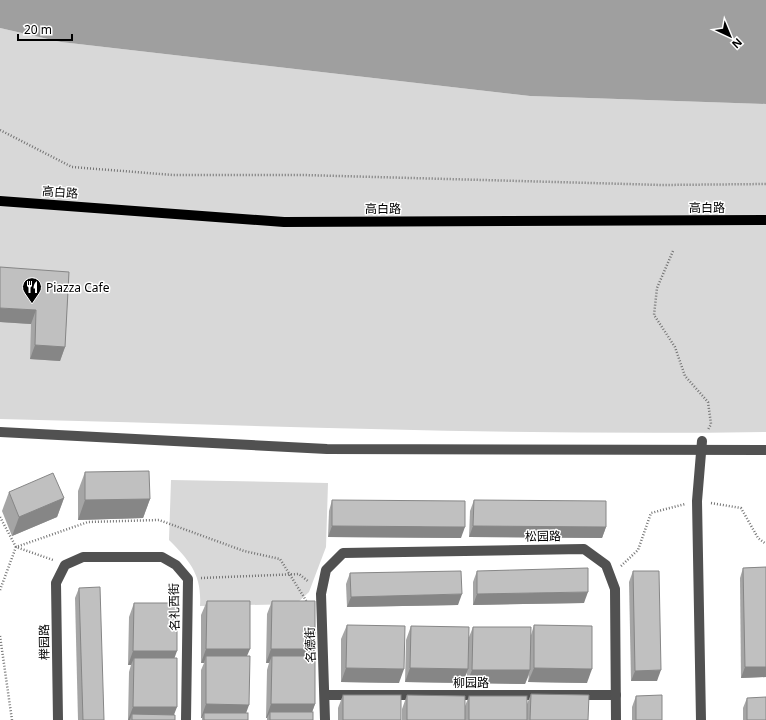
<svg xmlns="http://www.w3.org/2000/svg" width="766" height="720" font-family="'Noto Sans','Noto Sans SC',sans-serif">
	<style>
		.green { fill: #d8d8d8 }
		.water { fill: #9f9f9f }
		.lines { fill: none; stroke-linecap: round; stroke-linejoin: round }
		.major-casing { stroke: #dbdbdb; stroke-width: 12 }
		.path { stroke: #737373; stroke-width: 2.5; stroke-dasharray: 1 2; stroke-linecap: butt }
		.minor { stroke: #515151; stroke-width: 10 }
		.major { stroke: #000; stroke-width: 10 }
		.wall { fill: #a5a5a5 }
		.shaded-wall { fill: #868686 }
		.building { fill: #c0c0c0; stroke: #868686 }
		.labels { text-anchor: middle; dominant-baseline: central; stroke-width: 3; stroke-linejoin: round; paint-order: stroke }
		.street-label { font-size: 12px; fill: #000; stroke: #fff }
		.poi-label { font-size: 12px; fill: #000; stroke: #fff; text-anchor: start }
	</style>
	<rect width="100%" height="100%" fill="#fff"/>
	<g class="green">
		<path d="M0,28L61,42L530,96L766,104V432C511,436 255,425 0,419Z"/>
		<path d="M171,480L328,483L326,547L309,592L296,604L200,606C202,575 190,561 169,540Z"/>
	</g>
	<path class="water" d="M0,0H766V104L530,96L61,42L0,28Z"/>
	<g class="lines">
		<g class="major-casing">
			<path id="major" d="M0,201L284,222L766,220"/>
		</g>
		<g class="path">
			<path d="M0,130L72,167L173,175H304L662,185L766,184"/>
			<path d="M673,251L657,288L654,315L675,347L685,376L708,402L711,424L708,430"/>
			<path d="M711,503L741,508L758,538L766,544"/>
			<path d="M0,517L16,547L53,560"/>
			<path d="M621,566L638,550L651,513L685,504"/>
			<path d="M201,578L299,574L309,582"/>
			<path d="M0,590L16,547L88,522L159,520L244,551L280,559L307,602"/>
			<path d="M0,636L12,720"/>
		</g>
		<g class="minor">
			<path d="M0,432L327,449L766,450"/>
			<path d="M325,695H616"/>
			<path d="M58,720L56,583L65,565L83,557H162L176,565L188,579L186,720"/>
			<path d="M325,720L321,594L326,570L343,553L584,549L606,565L615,589L616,720"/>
			<path d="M701,720L697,501L702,441"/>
		</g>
		<use href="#major" class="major"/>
	</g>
	<g class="wall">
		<path d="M69,272L65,347L60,361L30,359L31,324L0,322Z"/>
		<path d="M85,472L150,499L143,518L78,520V491Z"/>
		<path d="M9,492L64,498L57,517L12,536L2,511Z"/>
		<path d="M332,500L461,538L328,537L329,511Z"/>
		<path d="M474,500L606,527L602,538L469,537L470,511Z"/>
		<path d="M766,567V677L741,678L740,578L743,568Z"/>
		<path d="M477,571L584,603L473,605V582Z"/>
		<path d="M633,571L657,681H631L629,582Z"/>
		<path d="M350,573L458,605L347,607L346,584Z"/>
		<path d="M79,588L104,720H78L75,598Z"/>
		<path d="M207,601L247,656L246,713L248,720H202V718H201V670L204,663H201V615Z"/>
		<path d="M272,601L315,649L313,656L315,704L312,712L313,720H267V718H266L267,670L269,663H266L267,614Z"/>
		<path d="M134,603L174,658V715L175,720H128L129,672L131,665H128L129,617Z"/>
		<path d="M347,625L399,683L341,682V639Z"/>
		<path d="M534,625L587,683L528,682L529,675L525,684L467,683V672L463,683L405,682L406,640L411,626L469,637L473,627L531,635Z"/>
		<path d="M531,694L588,720H402V709L407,695L465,706L469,696L527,704Z"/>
		<path d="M343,695L401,720H338V708Z"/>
		<path d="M636,696L662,720H632V707Z"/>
		<path d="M747,698L766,720H743V708Z"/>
	</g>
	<g class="shaded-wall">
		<path d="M0,308L36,310L31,324L0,322Z"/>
		<path d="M35,345L65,347L60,361L30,359Z"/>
		<path d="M64,498L57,517L12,536L19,517Z"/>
		<path d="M150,499L143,518L78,520L85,500Z"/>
		<path d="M332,526L465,527L461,538L328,537Z"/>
		<path d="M473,526L606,527L602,538L469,537Z"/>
		<path d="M588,592L584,603L473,605L477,594Z"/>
		<path d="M462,594L458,605L347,607L351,597Z"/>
		<path d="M206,649H250L244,663L206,656L204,663H201Z"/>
		<path d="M271,649H315L310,663L272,656L269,663H266Z"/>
		<path d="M133,651H177L172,665L134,658L131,665H128Z"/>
		<path d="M745,667H766V677L741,678Z"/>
		<path d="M346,668L404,669L399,683L341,682Z"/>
		<path d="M410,668L468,669L463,683L405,682Z"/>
		<path d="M534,668L592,669L587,683L528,682Z"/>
		<path d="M472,670H530L525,684L467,683Z"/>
		<path d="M661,670L657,681H631L635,671Z"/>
		<path d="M206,704L249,705L244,719L204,713L202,718H201Z"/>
		<path d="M271,704H315L310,718L270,712L267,718H266Z"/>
		<path d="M133,707H177L172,720L132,714L130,720H128Z"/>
	</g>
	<g class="building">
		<path d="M0,267L69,272L65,347L35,345L36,310L0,308Z"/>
		<path d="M149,471L150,499L85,500V472Z"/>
		<path d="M53,473L64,498L19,517L9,492Z"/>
		<path d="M332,500L465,501V527L332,526Z"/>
		<path d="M474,500L606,501V527L473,526Z"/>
		<path d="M766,567V667H745L743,568Z"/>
		<path d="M588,568V592L477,594V571Z"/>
		<path d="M461,571L462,594L351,597L350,573Z"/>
		<path d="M633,571H659L661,670L635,671Z"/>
		<path d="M100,587L104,720H83L79,588Z"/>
		<path d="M207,601H250V649H206Z"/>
		<path d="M272,601H315V649H271Z"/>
		<path d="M134,603H177V651H133Z"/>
		<path d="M347,625L405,626L404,669L346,668Z"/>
		<path d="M534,625L592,626V669L534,668Z"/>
		<path d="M411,626L469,627L468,669L410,668Z"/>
		<path d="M473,627H531L530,670H472Z"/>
		<path d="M206,656H250L249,705L206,704Z"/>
		<path d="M272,656H315V704H271Z"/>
		<path d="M134,658H177V707H133Z"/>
		<path d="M531,694L589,695L588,720H530Z"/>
		<rect x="343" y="695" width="58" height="25"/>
		<path d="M407,695L465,696V720H407Z"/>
		<path d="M662,695V720H636V696Z"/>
		<rect x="469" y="696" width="58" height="24"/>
		<path d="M766,697V720H747V698Z"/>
		<rect x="270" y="712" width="43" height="8"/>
		<rect x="204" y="713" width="44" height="7"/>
		<path d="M132,714L175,715V720H132Z"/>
	</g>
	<defs>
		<g id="restaurant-pin" transform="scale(1)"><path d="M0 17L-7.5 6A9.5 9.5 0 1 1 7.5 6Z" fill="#000" stroke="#fff"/><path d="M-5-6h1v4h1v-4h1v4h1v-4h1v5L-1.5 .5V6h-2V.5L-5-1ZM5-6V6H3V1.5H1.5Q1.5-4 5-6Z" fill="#fff"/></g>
	</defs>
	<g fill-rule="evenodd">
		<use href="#restaurant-pin" x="32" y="287"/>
	</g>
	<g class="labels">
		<g class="street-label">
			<text transform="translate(60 192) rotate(4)">高白路</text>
			<text x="707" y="207">高白路</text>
			<text x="383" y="208">高白路</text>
			<text transform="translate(543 536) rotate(-1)">松园路</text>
			<text transform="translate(174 607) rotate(-91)">名礼西街</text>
			<text transform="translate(44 642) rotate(-91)">榉园路</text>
			<text transform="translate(310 645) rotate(-92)">名德街</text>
			<text x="471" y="682">柳园路</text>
		</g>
		<g class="poi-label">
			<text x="46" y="287">Piazza Cafe</text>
		</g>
	</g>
	<g transform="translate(730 36) rotate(136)" stroke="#ffffff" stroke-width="3" paint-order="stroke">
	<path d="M0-3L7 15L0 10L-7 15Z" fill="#000000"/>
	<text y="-6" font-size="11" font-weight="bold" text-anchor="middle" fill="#000000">N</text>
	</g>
	<path d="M18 34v6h54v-6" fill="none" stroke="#000000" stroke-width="2"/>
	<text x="24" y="34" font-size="12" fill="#000000" stroke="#ffffff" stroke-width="3" paint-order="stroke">20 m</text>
</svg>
